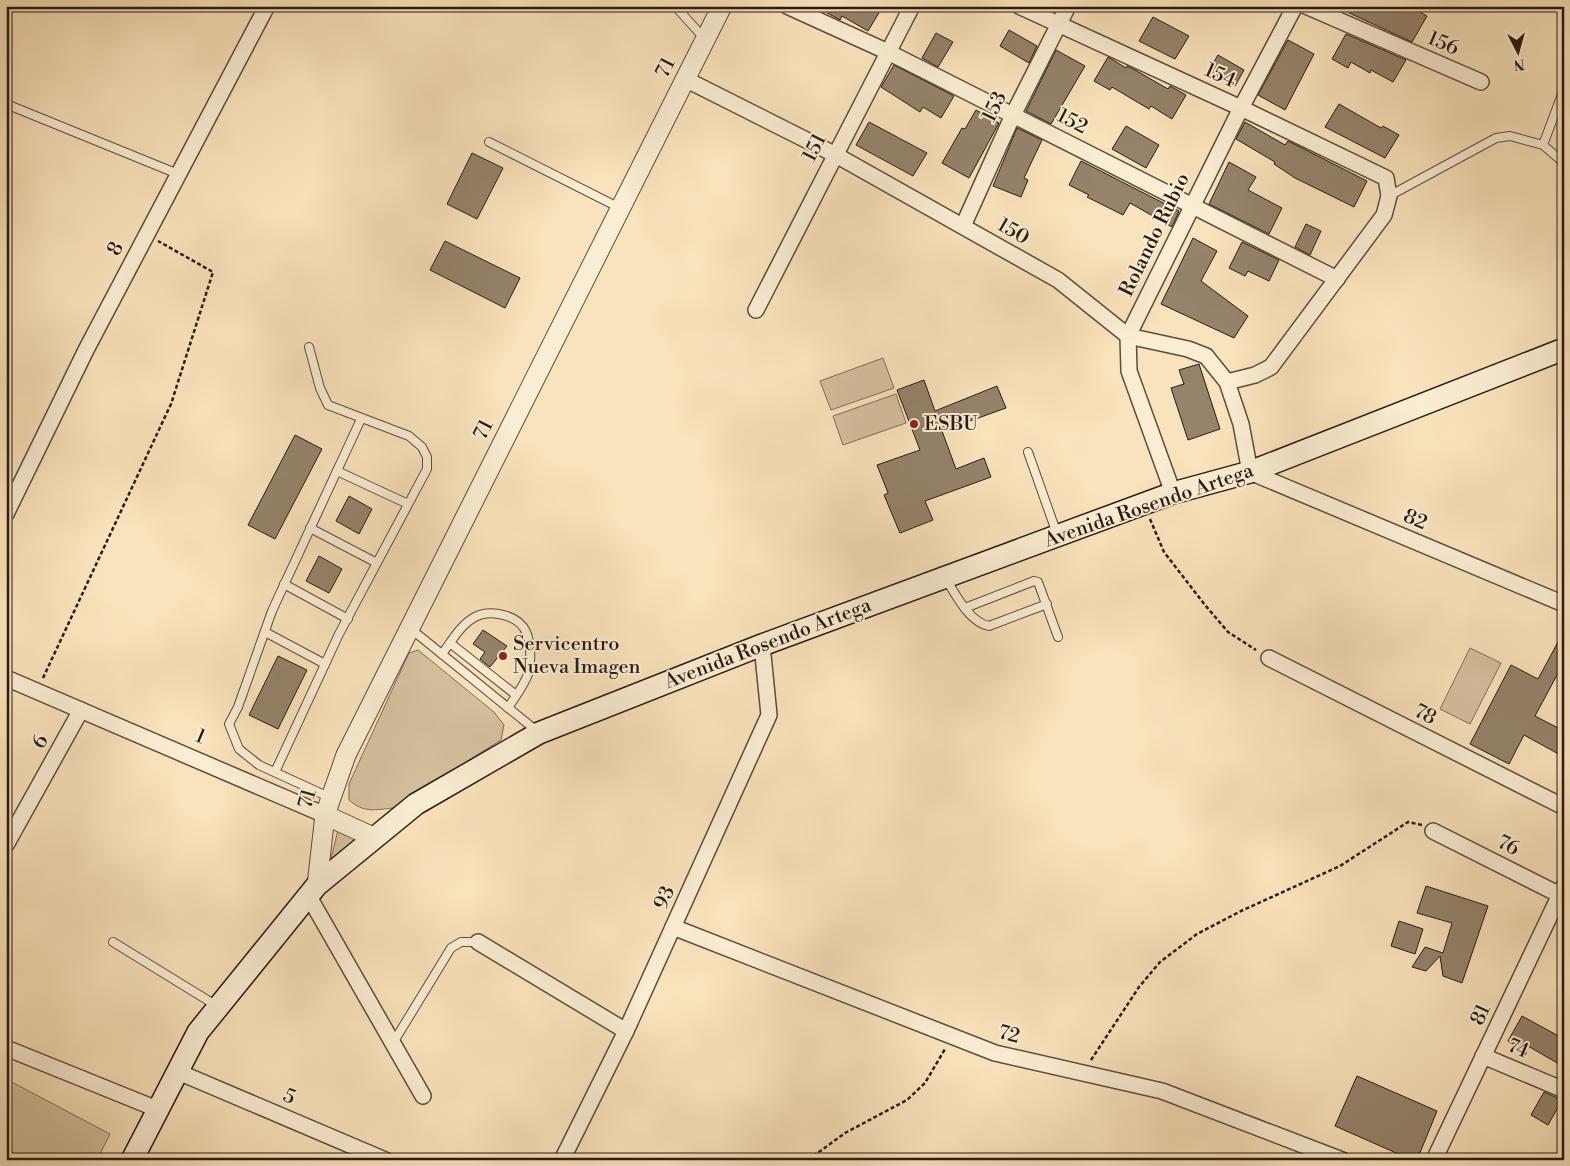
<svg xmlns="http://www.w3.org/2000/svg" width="1570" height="1166" font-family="'Libre Bodoni',serif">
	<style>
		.green { fill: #d6c19f; stroke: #806e59 }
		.building { fill: #95836b; stroke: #291b13 }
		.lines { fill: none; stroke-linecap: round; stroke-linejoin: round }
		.service-casing { stroke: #5d4d3d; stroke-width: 10 }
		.minor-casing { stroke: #5d4d3d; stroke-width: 18 }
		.tertiary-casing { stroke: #5d4d3d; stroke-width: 21 }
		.secondary-casing { stroke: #291b13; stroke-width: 24 }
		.path { stroke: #291b13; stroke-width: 2.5; stroke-dasharray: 4 2.5; stroke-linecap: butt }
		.service { stroke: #fbedd3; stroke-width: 8 }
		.minor { stroke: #fbedd3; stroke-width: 15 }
		.tertiary { stroke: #fbedd3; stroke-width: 19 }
		.secondary { stroke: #fbedd3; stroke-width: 21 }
		.poi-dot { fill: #8f2418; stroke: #fbedd3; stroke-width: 2 }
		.labels { text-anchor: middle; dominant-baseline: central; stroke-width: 4; stroke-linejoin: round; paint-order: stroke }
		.street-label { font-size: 20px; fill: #291b13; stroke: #fbedd3 }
		.poi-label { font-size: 20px; fill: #291b13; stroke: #fbedd3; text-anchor: start }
	</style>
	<rect width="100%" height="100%" fill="#f9e3bc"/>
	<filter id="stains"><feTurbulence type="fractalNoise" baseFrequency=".004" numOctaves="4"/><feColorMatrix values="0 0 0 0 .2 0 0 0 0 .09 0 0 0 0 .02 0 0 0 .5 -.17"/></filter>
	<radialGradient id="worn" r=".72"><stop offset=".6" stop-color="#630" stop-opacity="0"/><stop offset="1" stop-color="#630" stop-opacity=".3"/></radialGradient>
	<g class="green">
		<path d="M883,358L894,388L831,410L820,381Z"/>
		<path d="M896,394L906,423L843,445L833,416Z"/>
		<path d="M1470,648L1501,663L1470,724L1440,709Z"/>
		<path d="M418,650L494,712L504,725L501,740L393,808C374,810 364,813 349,800V784L409,653Z"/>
		<path d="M338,830L357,839L330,863Z"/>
		<path d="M6,1079L110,1134L97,1160H6Z"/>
	</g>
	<g class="building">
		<path d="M815,6H883L868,31L842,16L840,20Z"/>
		<path d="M1334,6H1400L1409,11L1411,7L1427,16L1412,42Z"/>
		<path d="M1153,17L1189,36L1175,59L1139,41Z"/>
		<path d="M1009,30L1037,46L1029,63L1000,46Z"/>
		<path d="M936,33L953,42L938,67L922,58Z"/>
		<path d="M1346,34L1406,60L1393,82L1371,70L1370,73L1351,62L1348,68L1332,59Z"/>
		<path d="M1288,40L1314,54L1285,110L1258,95Z"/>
		<path d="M1056,50L1085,66L1051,124L1026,111Z"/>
		<path d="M1218,55L1244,70L1235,86L1208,72Z"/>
		<path d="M1108,57L1126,68L1127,66L1135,70L1168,89L1170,86L1186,95L1172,119L1151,106L1149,109L1112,87L1110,90L1094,81Z"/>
		<path d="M894,65L954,96L941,118L923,107L920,112L881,87Z"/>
		<path d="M1339,104L1381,128L1383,126L1399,135L1385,158L1325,127Z"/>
		<path d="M976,110L999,123L969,178L942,163L962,128L965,129Z"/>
		<path d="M869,122L927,153L913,176L856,145Z"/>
		<path d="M1245,122L1285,145L1288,141L1367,181L1354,207L1295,178L1274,164L1275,162L1236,139Z"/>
		<path d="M1126,126L1159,145L1146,168L1112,149Z"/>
		<path d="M1017,128L1042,140L1024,178L1028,180L1021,197L993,186Z"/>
		<path d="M472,153L503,168L477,219L447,204Z"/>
		<path d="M1081,161L1179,211L1172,227L1130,203L1123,215L1087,197L1089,195L1069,185Z"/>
		<path d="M1229,162L1256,177L1248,190L1282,208L1269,234L1209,204Z"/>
		<path d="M1306,224L1321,231L1310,255L1295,247Z"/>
		<path d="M1193,238L1217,251L1201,281L1248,316L1234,338L1161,304Z"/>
		<path d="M445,241L520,278L505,308L430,270Z"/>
		<path d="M1242,242L1279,260L1269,281L1248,271L1245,276L1229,268Z"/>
		<path d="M1199,364L1220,429L1188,440L1171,388L1184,384L1179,370Z"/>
		<path d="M924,380L935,411L997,386L1006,408L942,431L956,469L984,458L991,477L925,501L933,520L900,533L884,495L888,493L877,465L920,450L897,390Z"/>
		<path d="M295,435L322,449L275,539L248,525Z"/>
		<path d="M349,496L372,509L359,534L336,521Z"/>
		<path d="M319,556L342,569L329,593L306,581Z"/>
		<path d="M483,630L507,646L490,667L480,659L485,652L473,644Z"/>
		<path d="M1564,631V662L1535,716L1564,731V757L1524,735L1509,764L1470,744L1511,665L1538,679Z"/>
		<path d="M278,656L307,670L278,729L249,715Z"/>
		<path d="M1426,886L1488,906L1462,983L1443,976L1440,956L1426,971L1412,967L1425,947L1443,953L1452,923L1417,913Z"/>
		<path d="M1399,921L1423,929L1415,954L1391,946Z"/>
		<path d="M1522,1016L1564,1039V1067L1528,1046L1525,1051L1508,1041Z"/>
		<path d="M1357,1076L1437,1111L1417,1160H1412L1335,1126Z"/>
		<path d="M1544,1092L1562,1100L1548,1125L1531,1115Z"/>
	</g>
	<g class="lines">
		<g class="service-casing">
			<g id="service">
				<path d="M675,6L704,38"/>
				<path d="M1564,89L1543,145L1564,163"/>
				<path d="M6,104L178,174"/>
				<path d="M489,142L620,208"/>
				<path d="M1389,196L1496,138L1510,136L1543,145"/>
				<path d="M1028,452L1057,534"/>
				<path d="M337,471L408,504"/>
				<path d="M310,528L377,563"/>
				<path d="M946,579C956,595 969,622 989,626L1047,604"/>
				<path d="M284,584L348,619"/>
				<path d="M965,608L1034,581L1038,582L1058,637"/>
				<path d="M411,629L538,732"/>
				<path d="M265,632L325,664"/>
				<path d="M450,643L516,695"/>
				<path d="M442,654C452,641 460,625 475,617C491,609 519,615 526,632C531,642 531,660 529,671C526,683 515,697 508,708"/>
				<path d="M275,772L339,634L427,469V457L422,447L409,436L328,405L320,388L309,347"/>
				<path d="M331,798L259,765L239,749L229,724L238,707L272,611L361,419"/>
				<path d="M113,942L217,1006"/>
				<path d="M393,1043L451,948L461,942H478"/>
			</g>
		</g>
		<g class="minor-casing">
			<g id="minor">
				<path d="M787,6L888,52L1337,279"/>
				<path d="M1019,6L1241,108L1386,178L1389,196L1384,215L1271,367L1255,375L1227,382"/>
				<path d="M1306,6L1481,82"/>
				<path d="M685,79L834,154L1058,280L1128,336L1188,349L1206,356L1227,382L1241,424L1250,472L1564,604"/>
				<path d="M963,226L1013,115L1068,6"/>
				<path d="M756,310L912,6"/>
				<path d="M1173,493L1129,371L1128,336L1241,108L1295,6"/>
				<path d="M6,514L86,350L267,6"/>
				<path d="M1269,658L1564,807"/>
				<path d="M6,678L325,815"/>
				<path d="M1433,831L1564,897"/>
				<path d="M6,845L81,710"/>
				<path d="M308,895L423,1096"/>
				<path d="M673,927L995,1053L1162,1091L1342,1160"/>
				<path d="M478,942L626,1031"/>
				<path d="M6,1048L157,1109"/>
				<path d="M1483,1056L1564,1090"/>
				<path d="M176,1071L385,1160"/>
				<path d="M562,1160L626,1031L769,715L762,645"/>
				<path d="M1434,1160L1564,886"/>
			</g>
		</g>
		<g class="tertiary-casing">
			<g id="tertiary">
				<path d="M325,815L375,838"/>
				<path d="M317,885L325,815L346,755L722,6"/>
			</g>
		</g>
		<g class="secondary-casing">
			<path id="secondary" d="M132,1160L198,1032L317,885L416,804L539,733L762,645L1173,493L1250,472L1564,349"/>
		</g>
		<g class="path">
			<path d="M1150,519L1164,552L1205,605L1228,632L1256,650"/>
			<path d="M43,678L171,404L213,272L158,241"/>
			<path d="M1091,1060L1139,987L1160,962L1197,934L1241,911L1340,866L1408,822L1422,825"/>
			<path d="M808,1160L845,1133L907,1100L925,1083L945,1049"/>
		</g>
		<use href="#service" class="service"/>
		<use href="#minor" class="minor"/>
		<use href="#tertiary" class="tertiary"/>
		<use href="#secondary" class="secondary"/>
	</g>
	<g class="poi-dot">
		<circle cx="914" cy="424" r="5"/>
		<circle cx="503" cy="656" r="5"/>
	</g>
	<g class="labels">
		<g class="street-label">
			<text transform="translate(1443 44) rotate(23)">156</text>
			<text transform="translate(666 68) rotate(-63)">71</text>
			<text transform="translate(1220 76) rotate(24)">154</text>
			<text transform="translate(995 107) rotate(-64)">153</text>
			<text transform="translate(1072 122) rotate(27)">152</text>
			<text transform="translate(815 148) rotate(-63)">151</text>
			<text transform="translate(1013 232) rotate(30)">150</text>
			<text transform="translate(1155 235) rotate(-64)">Rolando Rubio</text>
			<text transform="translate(116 249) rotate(-62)">8</text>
			<text transform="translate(484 430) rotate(-63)">71</text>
			<text transform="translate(1149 506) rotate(-19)">Avenida Rosendo Artega</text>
			<text transform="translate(1415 520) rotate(23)">82</text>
			<text transform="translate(768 644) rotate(-21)">Avenida Rosendo Artega</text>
			<text transform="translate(1425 715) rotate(27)">78</text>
			<text transform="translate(200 737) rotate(23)">1</text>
			<text transform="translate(41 742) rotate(-61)">6</text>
			<text transform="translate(308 799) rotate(-74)">71</text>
			<text transform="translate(1508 846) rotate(27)">76</text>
			<text transform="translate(665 898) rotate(-66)">93</text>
			<text transform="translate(1481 1015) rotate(-65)">81</text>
			<text transform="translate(1009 1035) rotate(15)">72</text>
			<text transform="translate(1518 1049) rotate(23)">74</text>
			<text transform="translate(289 1097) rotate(23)">5</text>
		</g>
		<g class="poi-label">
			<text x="924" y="424">ESBU</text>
			<text x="513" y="644">Servicentro<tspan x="513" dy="23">Nueva Imagen</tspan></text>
		</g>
	</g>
	<rect width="1570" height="1166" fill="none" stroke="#f9e3bc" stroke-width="25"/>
	<rect x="8" y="8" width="1555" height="1151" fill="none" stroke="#291b13" stroke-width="2.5"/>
	<rect x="12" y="12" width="1545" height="1141" fill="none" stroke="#291b13"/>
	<g transform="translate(1518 52) rotate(174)" stroke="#fbedd3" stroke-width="4" paint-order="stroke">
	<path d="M0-4L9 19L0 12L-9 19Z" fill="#291b13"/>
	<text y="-8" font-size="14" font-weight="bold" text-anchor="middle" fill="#291b13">N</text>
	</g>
	<rect width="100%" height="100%" filter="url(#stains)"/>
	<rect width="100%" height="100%" fill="url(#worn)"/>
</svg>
